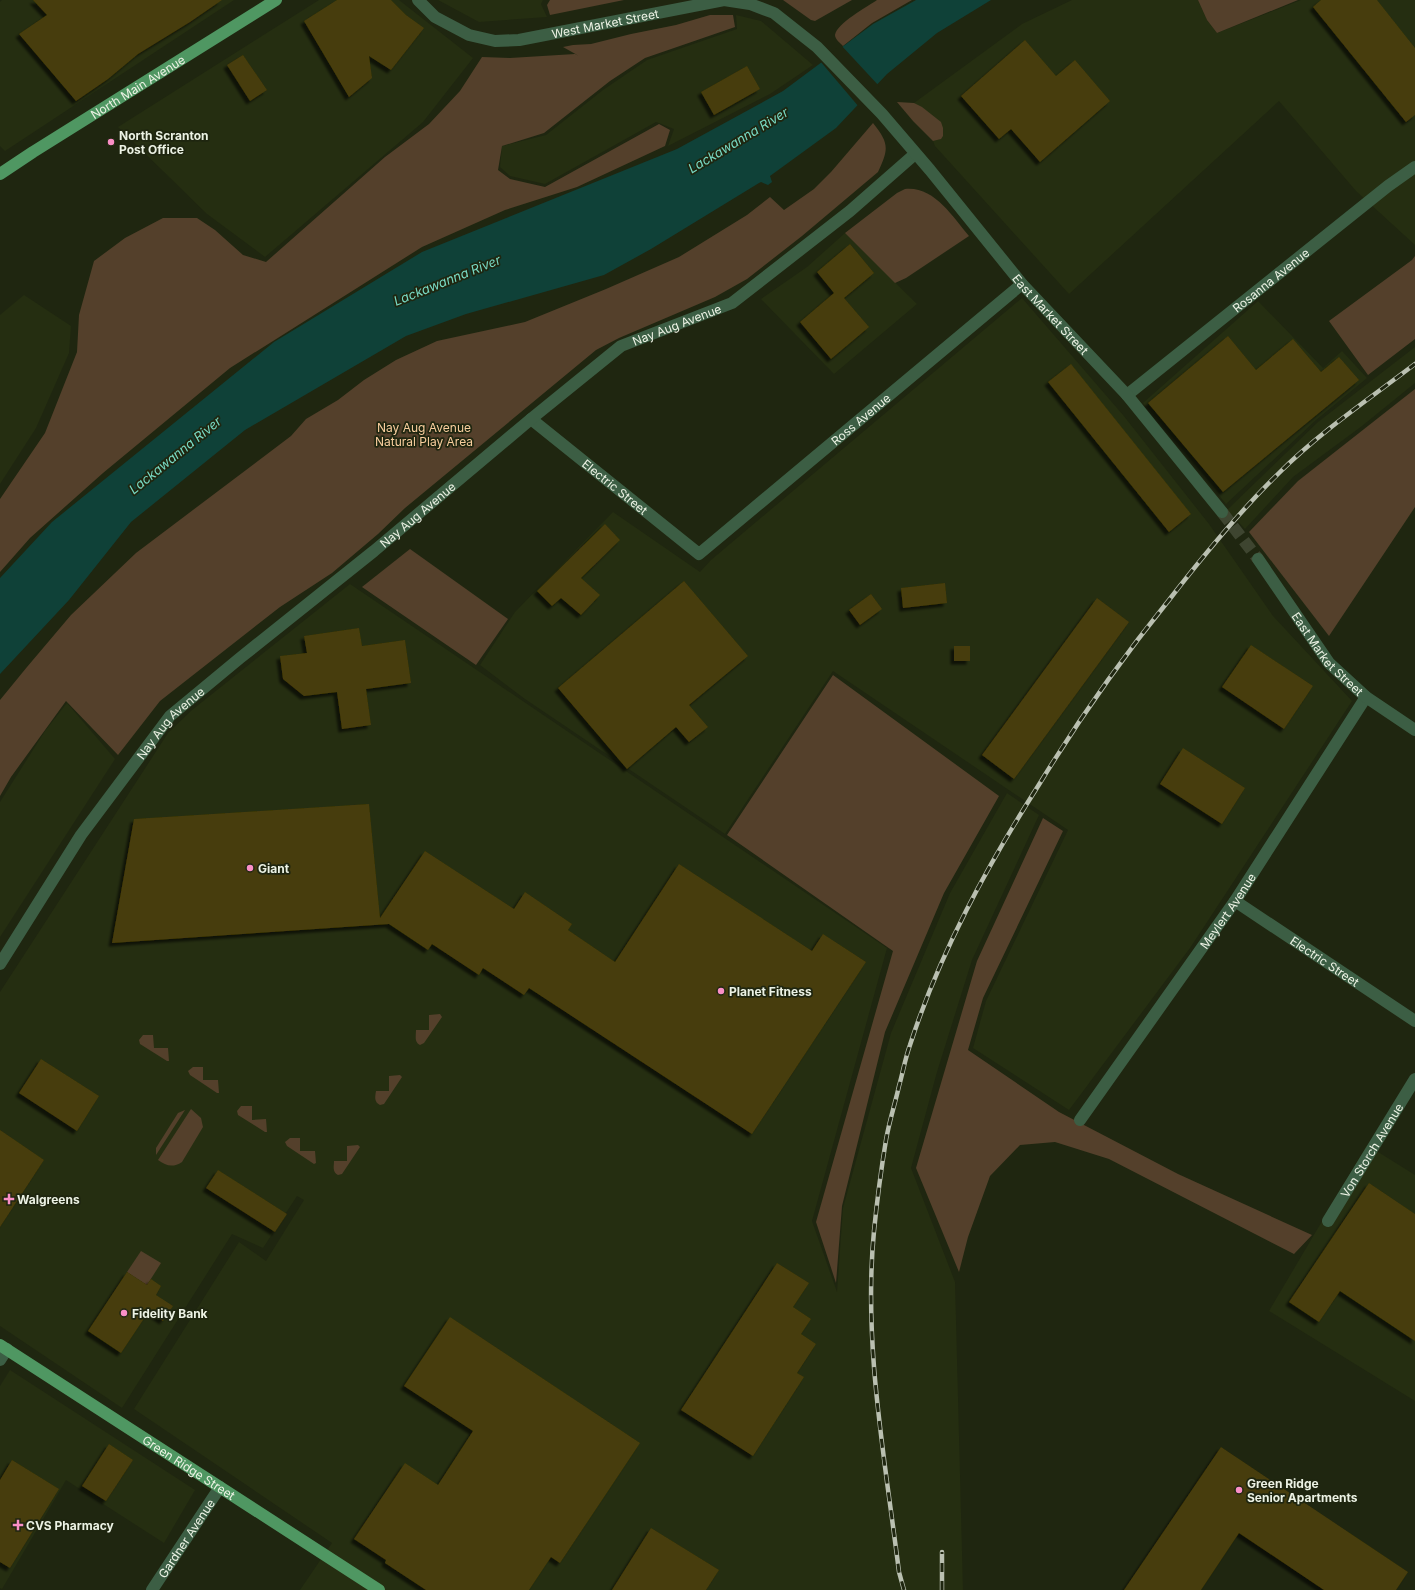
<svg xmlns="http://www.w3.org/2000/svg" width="1415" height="1590" font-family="Inter,sans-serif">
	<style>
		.built { fill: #252e11 }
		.green { fill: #54402b }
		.water { fill: #0f4138 }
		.pier { fill: #1f2610 }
		.building { fill: #473c09; filter: url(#shadow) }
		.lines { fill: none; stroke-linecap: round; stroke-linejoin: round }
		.tertiary-tunnel { stroke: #3e4530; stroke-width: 12; stroke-dasharray: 12 6; stroke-linecap: butt }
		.minor { stroke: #3c5e44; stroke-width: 12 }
		.tertiary { stroke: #3c5e44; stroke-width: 12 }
		.primary { stroke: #4f9762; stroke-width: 12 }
		.rail-casing { stroke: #bac0b1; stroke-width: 4.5 }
		.rail { stroke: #1f2610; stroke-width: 3; stroke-dasharray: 9; stroke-linecap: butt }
		.poi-dot { fill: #fa8fc6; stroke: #1f2610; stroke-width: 1.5 }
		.labels { text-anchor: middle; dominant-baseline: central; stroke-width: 3.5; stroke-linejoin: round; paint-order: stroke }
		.street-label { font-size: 12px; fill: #ecf2e4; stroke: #1f2610 }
		.poi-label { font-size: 12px; font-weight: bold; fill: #ecf2e4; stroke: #1f2610; text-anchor: start }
		.park-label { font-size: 12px; fill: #f9ce9e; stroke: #1f2610 }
		.water-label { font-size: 13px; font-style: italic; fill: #78dac4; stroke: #1f2610 }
	</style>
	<defs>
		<filter id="shadow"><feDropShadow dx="-3.5" dy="3.5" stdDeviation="1" flood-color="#0009"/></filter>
	</defs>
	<rect width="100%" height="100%" fill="#1f2610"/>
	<g class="built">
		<path d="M2,0H234L5,151L0,146V2Z"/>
		<path d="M319,0H399L473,58L423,122L265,257L207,214L118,127Z"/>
		<path d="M438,0H543L541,4L547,17L479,22Z"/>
		<path d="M1072,0H1198L1207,20L1217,33L1301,0H1415V245L1356,191L1279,101L1069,294L935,146L933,141L940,139L914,103L1022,24Z"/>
		<path d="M736,15L761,21L813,65L770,94L668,146L674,129L656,122L545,184L510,176L500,167L502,146L546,135L603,90L647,60L737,29Z"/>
		<path d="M845,233L917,304L834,374L761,299L807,267Z"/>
		<path d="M24,295L71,326L69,353L36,428L0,484V315Z"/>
		<path d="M1022,298L1123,415L1209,524L1273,616L1352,701L1190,948L1069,1110L973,1048L986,1001L1068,830L833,671L725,834L525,699L480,665L515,612L613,512L700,572L711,560Z"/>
		<path d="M1258,301L1323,368L1342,351L1367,378L1316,420L1226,504L1143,403Z"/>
		<path d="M1415,347V383L1362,426L1293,477L1245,529L1227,510L1318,422Z"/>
		<path d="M350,584L887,948L812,1221L837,1292L843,1208L891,1033L950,893L1007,793L1039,815L972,960L937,1072L911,1168L955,1282L963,1590H300L332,1543L134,1409L239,1242L266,1261L304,1200L297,1196L263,1248L232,1234L122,1408L0,1326V992L168,733L192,710Z"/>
		<path d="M67,703L115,759L0,937V802L45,731Z"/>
		<path d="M1367,1145L1415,1175V1401L1269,1311Z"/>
		<path d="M10,1370L195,1490L164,1543L66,1480L2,1589L0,1588V1386Z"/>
	</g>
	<g class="green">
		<path d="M550,0H624L550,15L547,5Z"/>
		<path d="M783,0H852L815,21L811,20Z"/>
		<path d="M877,0H912L872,23L843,46C840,43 835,39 835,35C837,23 867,7 877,0Z"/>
		<path d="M1198,0H1298L1217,33L1207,20Z"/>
		<path d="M710,15H733L735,27L645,58L610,81L544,133L502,146L498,170L510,179L545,187L659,124L670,130L665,146L577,187L505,210L422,247L230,368L103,473L30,538L0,572V499L45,433L77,352L79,315L94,261L125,238L163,218H197L215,230L243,255L266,262L385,157L429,124L460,91L482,57L510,58L575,54L579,56L563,47L573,45L591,44L631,34L676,25Z"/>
		<path d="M897,102L914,103L922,107L941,122L943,128V136L941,139L933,141L913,121Z"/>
		<path d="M873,123C889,143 889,149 878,172L802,236L747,279L715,297L619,338L596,350L405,508L378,534L332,573L280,607L160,701L118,755L66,701L11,777L0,796V700L27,667L71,615L136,553L291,436L306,419L338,400L364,380L396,360L437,341L525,322L606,289L679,257L747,215L770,197L784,210L814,189L831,172Z"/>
		<path d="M905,189C934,186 952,216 969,236L906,278L895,283L845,233L897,193Z"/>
		<path d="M1415,256V339L1368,375L1329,321L1412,260Z"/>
		<path d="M1415,389V507L1329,636L1249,532L1298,481Z"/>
		<path d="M410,549L508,619L476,665L362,587Z"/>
		<path d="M833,675L999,796L944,893L885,1032L842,1206L836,1283L816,1222L893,951L727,835Z"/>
		<path d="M1043,818L1063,831L983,998L968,1050L1059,1112L1178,1174L1312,1235L1294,1254L1109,1159L1055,1142L1020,1145L990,1176L968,1237L959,1272L916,1168L977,961Z"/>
		<path d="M440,1014L442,1017L424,1043L420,1045C414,1042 416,1036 416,1030H429V1015Z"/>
		<path d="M143,1035H153L154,1048H168L169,1061H167L140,1044L139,1040Z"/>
		<path d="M193,1067H203V1080H218L219,1093H217L190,1075L188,1071Z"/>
		<path d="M400,1075L402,1077L384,1104L380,1105C374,1102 375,1097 376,1091H389V1076Z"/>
		<path d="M241,1106H252V1120L266,1119L267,1132H265L238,1115L237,1111Z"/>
		<path d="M191,1109L201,1118L203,1127L182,1162C173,1168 166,1166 158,1160Z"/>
		<path d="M185,1110L156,1155V1148L178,1113Z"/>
		<path d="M290,1138H300V1151H315L316,1163L314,1164L287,1146L285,1142Z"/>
		<path d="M358,1145L360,1147L342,1174L338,1175C332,1172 334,1166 334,1161H347V1146Z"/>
		<path d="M141,1251L161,1263L147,1285L127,1272Z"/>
	</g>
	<path class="water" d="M916,0H991L937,33L887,74L836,128L770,176L772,182L768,185L761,182L759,183L651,249L604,275L466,314L406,336L245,430L131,522L69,600L0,674V578L52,522L274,342L422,252L677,149L783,91L873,24Z"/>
	<path class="pier" d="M841,45L879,86L859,107L820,61Z"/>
	<g class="building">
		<path d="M33,0H222L190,22L138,54L108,79L76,101L19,34L47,15Z"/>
		<path d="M337,0H391L406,15L424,28L391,70L369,56L372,78L349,97L304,21Z"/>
		<path d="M1321,0H1377L1415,48V115L1406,122L1313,7Z"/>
		<path d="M1025,40L1056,76L1075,60L1110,101L1040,162L1011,129L999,139L961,96Z"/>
		<path d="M243,55L267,90L250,101L227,65Z"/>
		<path d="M747,66L760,89L714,115L701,92Z"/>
		<path d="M850,244L874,273L844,298L869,327L831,359L800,322L834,293L817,272Z"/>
		<path d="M1228,336L1256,370L1293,339L1321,372L1339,357L1359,380L1223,492L1148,403Z"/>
		<path d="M1071,364L1191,514L1169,532L1048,382Z"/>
		<path d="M605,524L620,540L581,578L600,595L581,615L561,598L552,606L537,591Z"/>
		<path d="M684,581L748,656L689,705L708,727L689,742L676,727L627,769L558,688Z"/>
		<path d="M945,583L947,603L903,608L901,588Z"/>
		<path d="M871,594L882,609L860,625L849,610Z"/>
		<path d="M1097,598L1129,622L1014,779L982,755Z"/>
		<path d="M359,628L362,646L405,640L411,683L366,689L371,725L342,729L337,692L304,696L283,679L280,656L307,653L304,636Z"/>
		<path d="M1251,645L1313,686L1284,729L1222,687Z"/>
		<rect x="954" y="646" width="16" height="15"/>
		<path d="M1183,748L1245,788L1222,824L1160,784Z"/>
		<path d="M369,804L380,918L425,851L514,909L525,892L572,924L568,930L615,962L679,864L812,951L823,934L866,962L752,1134L529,988L524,995L483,968L479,975L432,944L428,950L389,924L112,943L134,819Z"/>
		<path d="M41,1059L99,1096L77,1131L19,1093Z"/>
		<path d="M0,1130L44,1160L0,1227Z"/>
		<path d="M218,1170L287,1214L275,1232L206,1188Z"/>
		<path d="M1369,1183L1415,1214V1341L1340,1291L1319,1322L1289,1302Z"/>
		<path d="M777,1263L809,1283L793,1307L811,1319L801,1334L816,1344L797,1373L804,1377L753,1456L681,1410Z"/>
		<path d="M127,1272L147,1285L151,1279L161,1286L156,1295L173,1306L163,1321L149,1311L121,1353L88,1331Z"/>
		<path d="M450,1317L640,1443L560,1563L551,1557L529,1590H426L385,1563L386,1560L354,1539L405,1463L438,1485L473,1431L404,1386Z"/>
		<path d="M109,1444L133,1460L106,1501L82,1486Z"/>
		<path d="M1221,1447L1408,1572L1396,1590H1324L1239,1533L1201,1590H1124Z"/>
		<path d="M12,1460L59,1489L10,1568L0,1562V1480Z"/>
		<path d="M651,1528L719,1570L706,1590H612Z"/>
	</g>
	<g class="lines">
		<path class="tertiary-tunnel" d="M1222,512L1258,559"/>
		<g class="minor">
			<path id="s1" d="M1127,395L1388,186L1415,167"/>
			<path id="s2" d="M531,419L699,554L1022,284"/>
			<path id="s3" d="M1235,901L1415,1021"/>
			<path id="s4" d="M0,964L81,835L170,716L240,658L374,551L531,419L621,346L732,303L850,211L915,154"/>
			<path id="s5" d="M1080,1120L1235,901L1366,697"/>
			<path id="s6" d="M1328,1221L1415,1079"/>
			<path d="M0,1360L7,1349"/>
			<path id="s7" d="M152,1590L220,1487"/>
		</g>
		<g class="tertiary">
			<path id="s8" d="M418,0L435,17L469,35L495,41L519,40L724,0L750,4L774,13L817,47L882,114L930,170L1022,284L1127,395L1222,512"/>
			<path id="s9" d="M1258,559L1329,663L1366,697L1415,730"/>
		</g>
		<g class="primary">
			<path id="s10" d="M0,174L33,152L276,0"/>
			<path id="s11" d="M0,1345L379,1590"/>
		</g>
		<g class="rail-casing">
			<g id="rail">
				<path d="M904,1590L899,1572C885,1459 863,1344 874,1231C877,1201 881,1170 886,1140C889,1122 895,1104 899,1086C903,1072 905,1059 910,1045C940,952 987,866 1040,783C1079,719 1122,658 1169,600C1203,556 1239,512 1279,473C1320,432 1369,399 1415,364"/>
				<path d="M942,1590V1552"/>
			</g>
		</g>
		<use href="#rail" class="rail"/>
	</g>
	<g class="poi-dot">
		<circle cx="111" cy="142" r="4"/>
		<circle cx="250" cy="868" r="4"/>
		<circle cx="721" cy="991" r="4"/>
		<path d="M7 1193h4v4h4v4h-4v4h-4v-4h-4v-4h4z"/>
		<circle cx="124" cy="1313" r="4"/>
		<circle cx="1239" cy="1490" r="4"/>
		<path d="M16 1519h4v4h4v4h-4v4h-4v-4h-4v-4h4z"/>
	</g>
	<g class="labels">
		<g class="street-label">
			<text stroke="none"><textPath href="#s8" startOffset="201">West Market Street</textPath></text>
			<text stroke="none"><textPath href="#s10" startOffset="163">North Main Avenue</textPath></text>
			<text stroke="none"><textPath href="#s1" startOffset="184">Rosanna Avenue</textPath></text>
			<text stroke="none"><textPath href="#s8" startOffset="784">East Market Street</textPath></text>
			<text stroke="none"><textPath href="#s4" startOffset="944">Nay Aug Avenue</textPath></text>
			<text stroke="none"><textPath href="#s2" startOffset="426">Ross Avenue</textPath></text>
			<text stroke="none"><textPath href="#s2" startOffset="108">Electric Street</textPath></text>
			<text stroke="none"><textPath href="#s4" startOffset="620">Nay Aug Avenue</textPath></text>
			<text stroke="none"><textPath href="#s9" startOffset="118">East Market Street</textPath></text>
			<text stroke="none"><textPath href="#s4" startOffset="296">Nay Aug Avenue</textPath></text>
			<text stroke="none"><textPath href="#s5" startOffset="256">Meylert Avenue</textPath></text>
			<text stroke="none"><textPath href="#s3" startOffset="108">Electric Street</textPath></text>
			<text stroke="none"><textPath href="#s6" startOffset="83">Von Storch Avenue</textPath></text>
			<text stroke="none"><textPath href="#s11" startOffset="225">Green Ridge Street</textPath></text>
			<text stroke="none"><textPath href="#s7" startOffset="62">Gardner Avenue</textPath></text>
		</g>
		<g class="poi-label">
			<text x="119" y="135">North Scranton<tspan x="119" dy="14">Post Office</tspan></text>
			<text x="258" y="868">Giant</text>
			<text x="729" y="991">Planet Fitness</text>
			<text x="17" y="1199">Walgreens</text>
			<text x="132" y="1313">Fidelity Bank</text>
			<text x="1247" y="1483">Green Ridge<tspan x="1247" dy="14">Senior Apartments</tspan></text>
			<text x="26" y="1525">CVS Pharmacy</text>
		</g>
		<g class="park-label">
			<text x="424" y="427">Nay Aug Avenue<tspan x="424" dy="14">Natural Play Area</tspan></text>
		</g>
		<g class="water-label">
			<text transform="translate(738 140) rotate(-31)">Lackawanna River</text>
			<text transform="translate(447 280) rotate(-22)">Lackawanna River</text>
			<text transform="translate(175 455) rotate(-39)">Lackawanna River</text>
		</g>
	</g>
</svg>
